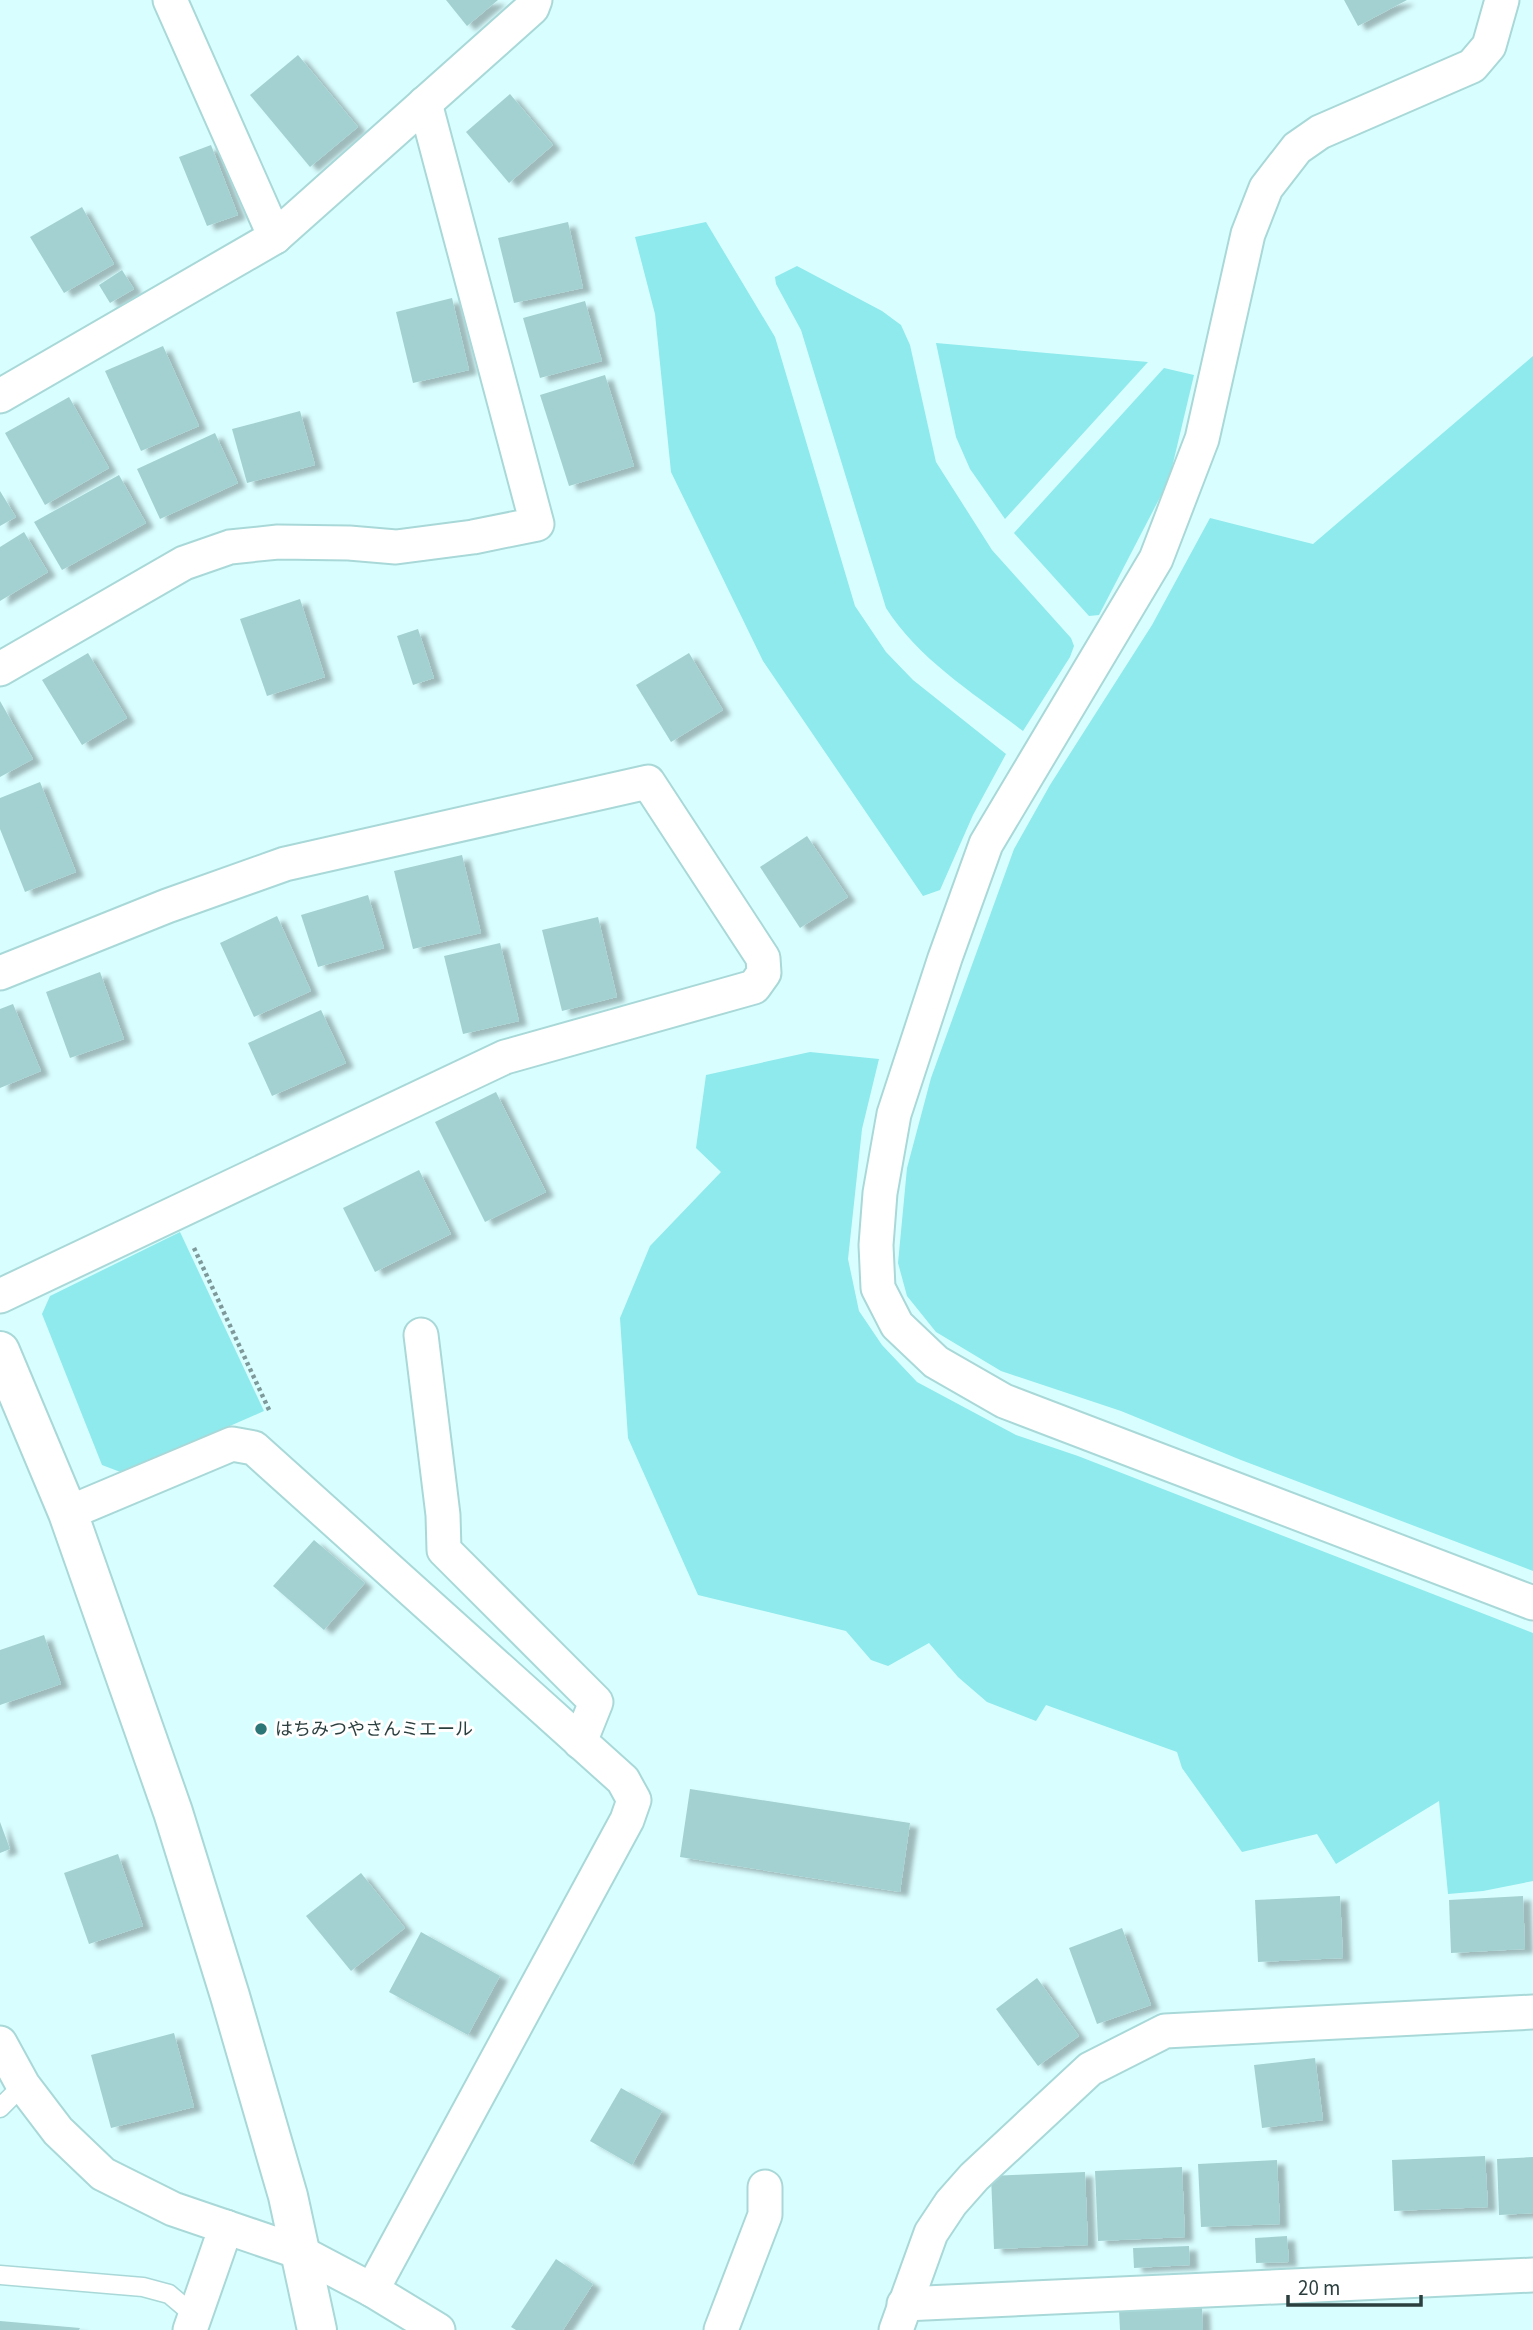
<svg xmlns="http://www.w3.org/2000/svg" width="1533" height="2330" font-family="'Source Sans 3','Noto Sans JP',sans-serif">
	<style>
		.green { fill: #8eeaec }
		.building { fill: #a3d1d1; filter: url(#shadow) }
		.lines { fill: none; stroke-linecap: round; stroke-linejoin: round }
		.service-casing { stroke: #a9d8d8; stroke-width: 21 }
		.minor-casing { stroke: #a9d8d8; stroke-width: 37 }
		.tertiary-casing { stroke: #a9d8d8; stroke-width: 42 }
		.path { stroke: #7e999a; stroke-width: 4.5; stroke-dasharray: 3.5 3.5; stroke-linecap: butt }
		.service { stroke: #fff; stroke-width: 18 }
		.minor { stroke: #fff; stroke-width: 33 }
		.tertiary { stroke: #fff; stroke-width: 38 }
		.poi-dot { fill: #2c7677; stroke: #fff; stroke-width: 2.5 }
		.labels { text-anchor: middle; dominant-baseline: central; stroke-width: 6; stroke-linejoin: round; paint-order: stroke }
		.poi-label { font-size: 18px; fill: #2c3f3f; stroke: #fff; text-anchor: start }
	</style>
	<defs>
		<filter id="shadow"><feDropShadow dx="8" dy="4.5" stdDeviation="2" flood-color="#0004"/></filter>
	</defs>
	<rect width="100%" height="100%" fill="#d9feff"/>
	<g class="green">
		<path d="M706,222L775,337L855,606L886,652L913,680L1006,754L973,815L940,890L923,896L763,661L671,472L655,314L635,237Z"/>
		<path d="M797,266L882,311L901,325L910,345L936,462L992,550L1071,638L1074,646L1070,657L1023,731C975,694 919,660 886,608L801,330L776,284L775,277Z"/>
		<path d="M936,343L1148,362L1005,519L970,469L956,437Z"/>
		<path d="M1533,356V1571L1241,1460L1121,1411L1001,1371L936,1332L907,1296L898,1263L907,1168L931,1078L1014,849L1050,785L1152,625L1210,518L1313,544Z"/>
		<path d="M1164,368L1194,375L1169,480L1099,615L1089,616L1014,533Z"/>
		<path d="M810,1052L879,1059L862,1129L848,1259L859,1311L882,1345L917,1382L1016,1435L1078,1456L1533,1633V1881L1483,1891L1448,1894L1439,1801L1336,1864L1317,1834L1242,1852L1182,1768L1177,1752L1046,1705L1036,1721L987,1702L958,1677L929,1643L888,1666L871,1660L846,1631L698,1595L628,1438L620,1318L650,1246L721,1172L696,1148L706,1075Z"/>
		<path d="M180,1232L264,1411L123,1473L102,1465L42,1314L50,1296Z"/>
	</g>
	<g class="building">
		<path d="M446,0H498L467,26Z"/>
		<path d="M1344,0H1407L1358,26Z"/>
		<path d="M298,55L358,127L310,167L250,95Z"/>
		<path d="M510,94L553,145L509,183L466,132Z"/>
		<path d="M211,145L238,215L207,226L179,157Z"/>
		<path d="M82,207L114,264L64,293L30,237Z"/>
		<path d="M568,222L583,288L514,303L498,238Z"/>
		<path d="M122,270L134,289L110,303L99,285Z"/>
		<path d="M452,298L469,370L413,383L396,312Z"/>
		<path d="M585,301L602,361L540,378L523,318Z"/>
		<path d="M163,346L199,426L141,451L105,371Z"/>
		<path d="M605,375L634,466L569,486L540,395Z"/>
		<path d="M69,397L109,468L45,505L5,433Z"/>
		<path d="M300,411L315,465L247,483L232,429Z"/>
		<path d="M215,433L238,483L160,519L137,469Z"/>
		<path d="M119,475L146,523L62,570L34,522Z"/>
		<path d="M0,491L16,517L0,526Z"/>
		<path d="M24,532L48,572L0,601V547Z"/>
		<path d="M300,599L325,677L267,696L240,619Z"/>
		<path d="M418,629L434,678L413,685L397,636Z"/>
		<path d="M88,653L127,718L82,745L42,680Z"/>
		<path d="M689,653L723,710L671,742L636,685Z"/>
		<path d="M0,701L33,759L0,777Z"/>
		<path d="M40,782L76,872L25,892L0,829V798Z"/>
		<path d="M807,836L848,897L800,928L760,867Z"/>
		<path d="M462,855L481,933L413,949L394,871Z"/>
		<path d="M368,895L384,948L318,967L301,915Z"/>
		<path d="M277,916L311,991L254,1017L220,943Z"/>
		<path d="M598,917L617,997L562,1011L542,930Z"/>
		<path d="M500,943L519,1021L463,1034L444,956Z"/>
		<path d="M100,972L124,1039L70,1058L46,992Z"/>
		<path d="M13,1004L41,1071L0,1088V1009Z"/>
		<path d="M321,1010L346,1063L272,1096L248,1043Z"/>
		<path d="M496,1092L546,1192L485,1222L435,1122Z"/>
		<path d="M419,1170L451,1234L375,1272L343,1208Z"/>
		<path d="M314,1540L365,1583L324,1630L273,1586Z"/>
		<path d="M44,1635L61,1684L0,1705V1650Z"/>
		<path d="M690,1789L910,1823L900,1892L680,1857Z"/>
		<path d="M0,1822L10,1849L0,1853Z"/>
		<path d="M118,1854L143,1926L89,1944L64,1873Z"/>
		<path d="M361,1873L405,1928L351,1971L306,1916Z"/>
		<path d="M1340,1896L1343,1958L1258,1962L1255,1900Z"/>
		<path d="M1523,1896L1525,1949L1451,1953L1449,1900Z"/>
		<path d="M1122,1928L1151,2005L1097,2024L1069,1948Z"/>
		<path d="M421,1932L500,1976L468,2035L389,1992Z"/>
		<path d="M1037,1978L1079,2036L1038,2066L996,2009Z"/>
		<path d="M174,2033L194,2107L111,2128L91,2055Z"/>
		<path d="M1315,2058L1323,2120L1262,2128L1254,2065Z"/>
		<path d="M621,2088L662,2111L632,2165L590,2141Z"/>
		<path d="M1485,2156L1488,2207L1394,2211L1392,2160Z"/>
		<path d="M1533,2157V2213L1499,2215L1497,2159Z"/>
		<path d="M1277,2160L1280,2224L1201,2227L1198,2164Z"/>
		<path d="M1182,2167L1185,2237L1098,2241L1095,2171Z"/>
		<path d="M1085,2172L1088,2245L994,2249L991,2176Z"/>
		<path d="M1287,2236L1289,2262L1256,2263L1255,2238Z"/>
		<path d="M1189,2246L1190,2265L1134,2268L1133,2248Z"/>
		<path d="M556,2259L593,2284L563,2330H516L511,2327Z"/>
		<path d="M1202,2308L1203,2330H1120L1119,2311Z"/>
		<path d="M0,2321L80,2328L79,2330H0Z"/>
	</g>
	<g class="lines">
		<g class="service-casing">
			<g id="service">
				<path d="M0,2108L23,2085"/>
				<path d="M0,2275L143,2287L169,2294L195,2316"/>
			</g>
		</g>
		<g class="minor-casing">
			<g id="minor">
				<path d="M170,0L275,237"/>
				<path d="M1502,0L1489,46L1472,66L1320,132L1297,148L1266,188L1248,234L1202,439L1156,559L986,844L945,958L894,1114L880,1193L876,1245L878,1288L897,1325L936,1362L1004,1401L1533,1603"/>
				<path d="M0,396L275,237L532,8L535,0"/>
				<path d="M0,669L184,563L230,547L278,542L349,543L396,547L473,537L537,524L425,103"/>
				<path d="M0,973L167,906L285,864L648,782L763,958L764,973L754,987L505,1057L0,1296"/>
				<path d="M421,1335L443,1515L444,1550L596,1702L580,1742"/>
				<path d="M68,1513L232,1444L254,1448L623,1780L634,1800L627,1820L372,2290"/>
				<path d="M0,2043L23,2085L58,2131L103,2174L173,2209L302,2253L372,2290L438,2330"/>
				<path d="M904,2304L1533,2275"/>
				<path d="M190,2330L226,2227"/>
				<path d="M721,2330L765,2215V2187"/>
				<path d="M896,2330L931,2233L951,2203L974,2177L1090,2069L1165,2031L1533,2012"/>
			</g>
		</g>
		<g class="tertiary-casing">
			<path id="tertiary" d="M0,1351L68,1513L173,1812L230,1996L288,2196L317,2330"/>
		</g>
		<path class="path" d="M194,1248L270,1412"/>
		<use href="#service" class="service"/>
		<use href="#minor" class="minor"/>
		<use href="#tertiary" class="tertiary"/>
	</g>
	<circle class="poi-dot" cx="261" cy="1729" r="7"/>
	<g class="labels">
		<g class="poi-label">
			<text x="275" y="1729">はちみつやさんミエール</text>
		</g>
	</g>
	<path d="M1288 2295v10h133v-10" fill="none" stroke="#2c3f3f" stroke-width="3.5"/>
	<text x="1298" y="2295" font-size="21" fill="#2c3f3f" stroke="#ffffff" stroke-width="5" paint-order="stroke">20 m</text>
</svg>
